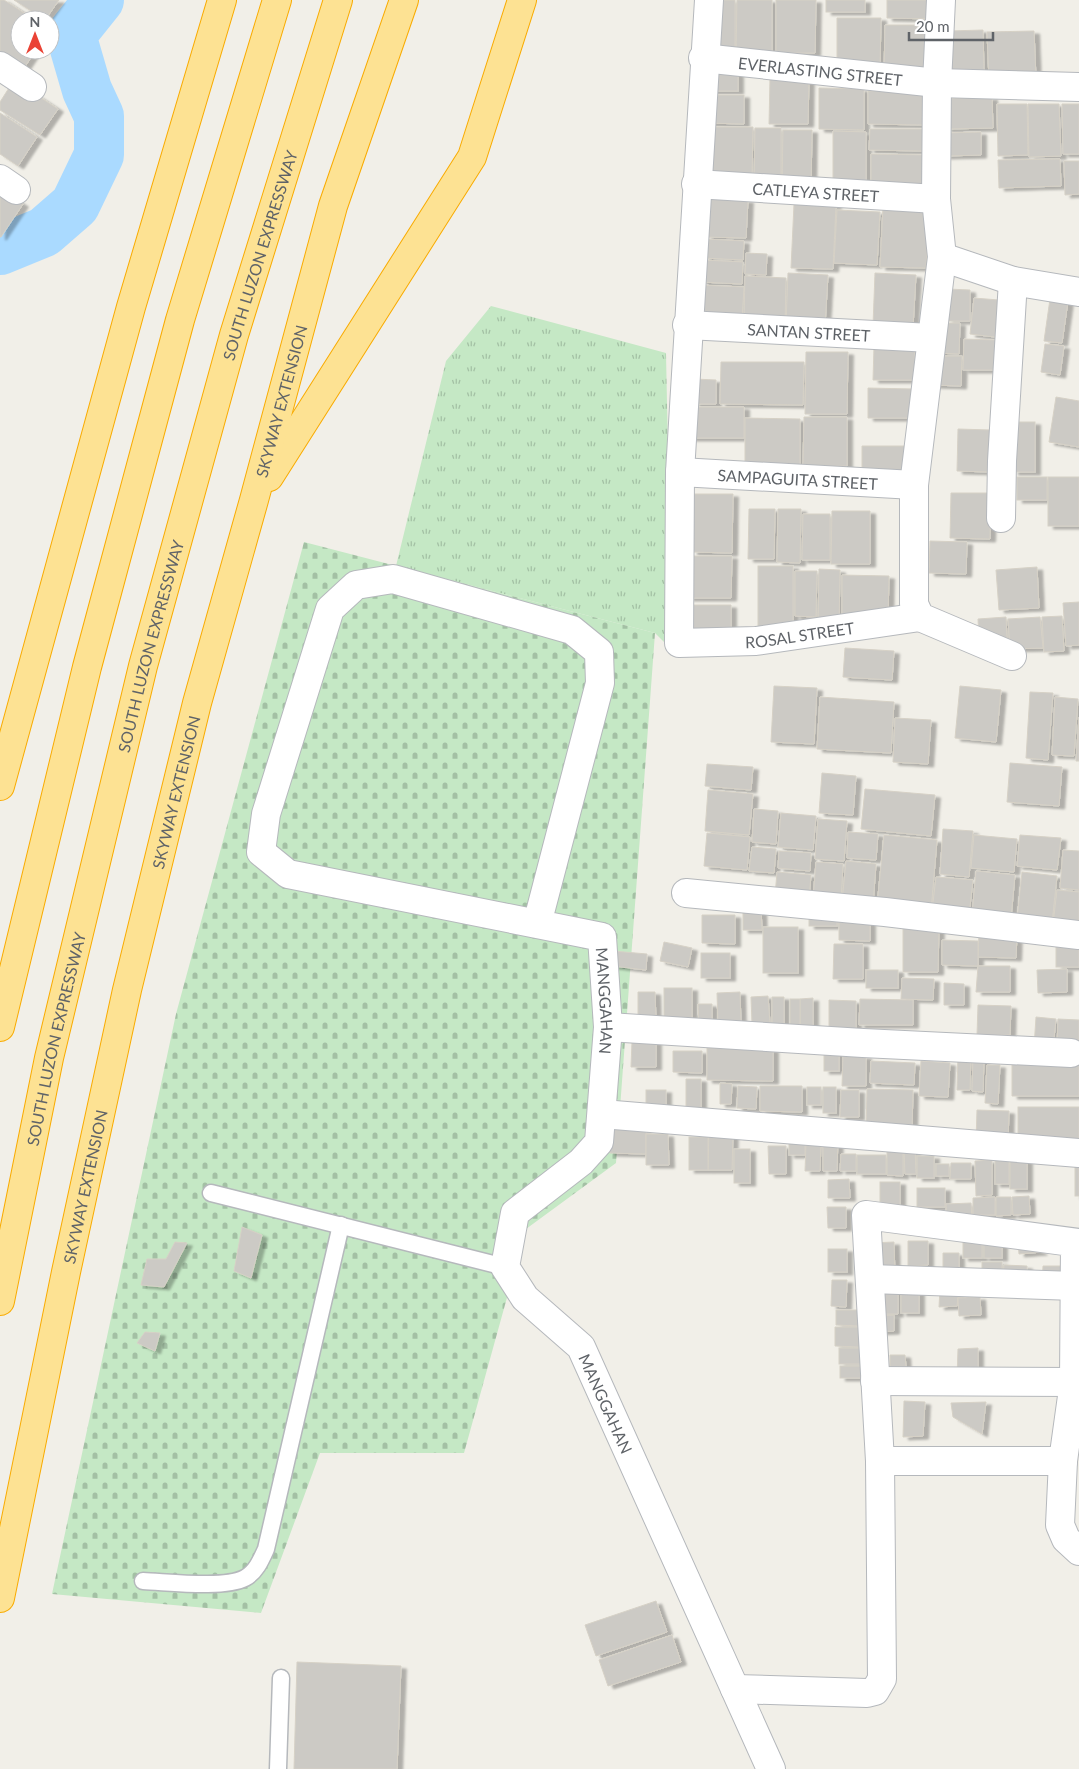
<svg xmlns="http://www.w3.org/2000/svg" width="1079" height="1769" font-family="Lato,sans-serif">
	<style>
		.grass { fill: url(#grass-tufts) }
		.cemetery { fill: url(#cemetery-stones) }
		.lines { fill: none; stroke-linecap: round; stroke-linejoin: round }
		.river { stroke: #aadaff; stroke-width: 50 }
		.building { fill: #cccac5; stroke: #d6d1c6; filter: url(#shadow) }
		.service-casing { stroke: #b5b8bc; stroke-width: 19 }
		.minor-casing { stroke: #b5b8bc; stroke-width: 30 }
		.motorway-casing { stroke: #f9ab00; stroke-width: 30 }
		.service { stroke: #fff; stroke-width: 16 }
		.minor { stroke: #fff; stroke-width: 28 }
		.motorway { stroke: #fde293; stroke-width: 28 }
		.labels { text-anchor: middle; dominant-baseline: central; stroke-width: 4.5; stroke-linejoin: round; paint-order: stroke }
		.street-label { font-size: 16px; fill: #5f6368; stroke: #fff }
	</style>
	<defs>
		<pattern id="grass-tufts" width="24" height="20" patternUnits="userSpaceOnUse" patternTransform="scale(1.25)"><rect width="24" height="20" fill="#c5e8c5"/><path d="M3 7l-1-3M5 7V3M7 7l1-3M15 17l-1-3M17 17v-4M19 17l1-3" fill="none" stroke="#a3c0a4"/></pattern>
		<pattern id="cemetery-stones" width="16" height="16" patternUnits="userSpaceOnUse" patternTransform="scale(1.25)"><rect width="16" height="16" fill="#c5e8c5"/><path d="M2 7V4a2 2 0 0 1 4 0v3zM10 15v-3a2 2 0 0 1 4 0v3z" fill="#a3c0a4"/></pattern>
		<filter id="shadow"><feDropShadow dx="5.5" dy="3" stdDeviation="1" flood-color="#0004"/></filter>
	</defs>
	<rect width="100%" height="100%" fill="#f1efe8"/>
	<path class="grass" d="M491,306L666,353L672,650L655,633L396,566L446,361Z"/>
	<path class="cemetery" d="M304,542L655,633L616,1163L526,1229L464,1453H320L261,1613L52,1594L176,1014Z"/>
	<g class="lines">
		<path class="river" d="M0,250L44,232L75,205L99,155V116L87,90L71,35L99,0"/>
	</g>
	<g class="building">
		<path d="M0,0H4L35,20H20V50H36L24,68L0,52Z"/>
		<path d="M14,0H59L45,20Z"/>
		<path d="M713,0H735V48H712Z"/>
		<path d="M737,0H772V52H736Z"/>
		<path d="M776,0H816L815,53H776Z"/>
		<rect x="826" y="0" width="39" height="12"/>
		<path d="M887,0H936V19L887,18Z"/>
		<path d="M837,18H881L880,67L837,66Z"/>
		<path d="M885,25H933L932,76H884Z"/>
		<path d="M983,30L984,72L949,73L948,31Z"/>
		<path d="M1034,31L1036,78L989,80L987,32Z"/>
		<rect x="711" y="65" width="27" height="26"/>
		<path d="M770,77H809L808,124H769Z"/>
		<path d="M14,80L58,109L40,135L0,110V102Z"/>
		<path d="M819,88L864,89V130L819,129Z"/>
		<path d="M868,91H926V125L868,124Z"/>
		<path d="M708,95H744V124L707,123Z"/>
		<path d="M992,97L993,128L946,129L945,99Z"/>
		<path d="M997,104H1027L1028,155L998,156Z"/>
		<path d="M1028,104H1059L1061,156L1029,157Z"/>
		<path d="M1062,104H1079V154H1063Z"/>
		<path d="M0,113L37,137L18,166L0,154Z"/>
		<path d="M710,127H753L752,176H709Z"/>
		<path d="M755,128H781V187H754Z"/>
		<path d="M870,129H923L922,151L869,150Z"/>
		<path d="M783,130H812L811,187H782Z"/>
		<path d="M833,131L866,132V186L833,185Z"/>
		<path d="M981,132V155L945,156V133Z"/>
		<path d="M871,154L926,155V189L871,188Z"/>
		<path d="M1060,159L1061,186L999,188L998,160Z"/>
		<path d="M1064,161H1079V194L1065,195Z"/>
		<path d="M0,189L23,204L1,237H0Z"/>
		<path d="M707,199L748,200L746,238L705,237Z"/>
		<path d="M794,204L836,205L833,269L791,268Z"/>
		<path d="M883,207L929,209L926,268L880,267Z"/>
		<path d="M837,210L880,212L877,265L834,263Z"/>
		<path d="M704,239L744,241L743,260L703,258Z"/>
		<path d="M746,253L767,254L766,275L745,274Z"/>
		<path d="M702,260L743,262L742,284L701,282Z"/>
		<path d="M788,273L828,275L825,326L786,325Z"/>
		<path d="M875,273L916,275L913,327L873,325Z"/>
		<path d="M745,276L786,278L785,322L744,320Z"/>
		<path d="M698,285L744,287L742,319L697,317Z"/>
		<path d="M948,289L970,290V321H947Z"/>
		<path d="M974,298L999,300L995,337L970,334Z"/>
		<path d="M1050,299L1068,301L1062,343L1044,341Z"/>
		<path d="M936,323H960L959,354L935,353Z"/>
		<path d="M964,339L996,340V370H963Z"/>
		<path d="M1045,344L1064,346L1060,375L1041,372Z"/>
		<path d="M874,346L915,347L914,380H873Z"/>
		<path d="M806,352H848L847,414H805Z"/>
		<path d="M932,356H962L961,386L932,385Z"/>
		<path d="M721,362H804L803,405L720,404Z"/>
		<path d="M695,379L716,380V404H694Z"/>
		<path d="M868,388L914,389V418H868Z"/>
		<path d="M1056,397L1079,401V447L1049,442Z"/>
		<path d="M691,407H744V438H690Z"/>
		<path d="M804,417H847V466H803Z"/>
		<path d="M745,418L800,419V468H745Z"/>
		<rect x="1013" y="422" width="22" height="50"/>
		<path d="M958,429L991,430L990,472L957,471Z"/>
		<path d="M862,446H910L909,480H862Z"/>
		<rect x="1017" y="477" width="30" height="23"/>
		<rect x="1048" y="477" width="31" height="49"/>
		<path d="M951,493H991L990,539L950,538Z"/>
		<path d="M693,494H733L732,553L692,552Z"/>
		<path d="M749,509H775L774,559H748Z"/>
		<path d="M778,509H801L800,563L777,562Z"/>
		<path d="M832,511H870V564H831Z"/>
		<path d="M803,514H830V560H802Z"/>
		<path d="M930,541L967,542L966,574L929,573Z"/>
		<path d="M688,556H732L731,598H688Z"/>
		<rect x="758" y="566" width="35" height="69"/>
		<path d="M1037,567L1039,608L999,610L996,570Z"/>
		<path d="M819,569L840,570L839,625H818Z"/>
		<path d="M795,571H817L816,617L795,616Z"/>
		<path d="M842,575L889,576L888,617L842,616Z"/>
		<path d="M1079,602V645L1066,646L1063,603Z"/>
		<path d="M684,605H731V639H683Z"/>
		<path d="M1062,616L1064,651L1044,652L1042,617Z"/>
		<path d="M1006,617L1007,638L979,640L978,619Z"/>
		<path d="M1040,617L1043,648L1010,649L1008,619Z"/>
		<path d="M845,648L894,651L892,680L843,677Z"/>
		<path d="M774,686L817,688L814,744L771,742Z"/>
		<path d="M960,686L1001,690L996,742L955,738Z"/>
		<path d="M1030,692L1053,693L1048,760L1026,758Z"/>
		<path d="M820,697L894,702L891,753L817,749Z"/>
		<path d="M1055,697L1078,699L1074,756L1052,755Z"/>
		<path d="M1079,717V761H1076Z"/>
		<path d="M895,718L931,720L928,764L893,762Z"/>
		<path d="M1010,763L1062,767L1059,806L1007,802Z"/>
		<path d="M707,764L753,767L751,790L705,786Z"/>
		<path d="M822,773L856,776L853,815L819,813Z"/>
		<path d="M865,789L935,795L931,836L861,829Z"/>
		<path d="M708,790L753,794L749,835L705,831Z"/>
		<path d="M754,809L778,811L776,844L752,842Z"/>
		<path d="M781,813L816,816L813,850L778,847Z"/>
		<path d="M818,819L847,821L844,861L815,859Z"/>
		<path d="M943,829L973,831L969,877L940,874Z"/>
		<path d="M848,832L878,834L876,860L847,858Z"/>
		<path d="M707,833L750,837L747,870L704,866Z"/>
		<path d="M884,835L937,840L931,911L877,906Z"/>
		<path d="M974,835L1017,839L1014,872L971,868Z"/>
		<path d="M1020,835L1061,838L1057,870L1017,866Z"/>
		<path d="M752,847L776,849L774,873L749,871Z"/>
		<path d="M1063,850L1079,851V890L1060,888Z"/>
		<path d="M779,851L811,853L810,871L778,868Z"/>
		<path d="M846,861L876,864L873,905L842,902Z"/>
		<path d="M816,862L843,864L841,901L813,899Z"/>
		<path d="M976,871L1015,875L1011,918L972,915Z"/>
		<path d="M777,872L811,875L809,899L775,896Z"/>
		<path d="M1022,872L1057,876L1052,923L1017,920Z"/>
		<path d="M936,877L973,880L969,915L932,912Z"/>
		<path d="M1057,890L1079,892V927L1053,925Z"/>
		<path d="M743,908H761L762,930H743Z"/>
		<rect x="809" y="912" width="28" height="14"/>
		<path d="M702,915H735V944L702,943Z"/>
		<path d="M839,918H870V941L839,940Z"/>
		<path d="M903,925L939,926L938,972H903Z"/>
		<rect x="763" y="927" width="35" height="46"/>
		<path d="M979,933L1017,934L1016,958L978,957Z"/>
		<path d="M942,940L978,941V966L942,965Z"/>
		<path d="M664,942L692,948L688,967L660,961Z"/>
		<path d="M834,944H863V979H833Z"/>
		<rect x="1056" y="947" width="23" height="20"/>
		<path d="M613,951L647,954L646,970L612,966Z"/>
		<rect x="701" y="953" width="29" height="25"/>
		<path d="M978,966H1010V992H976Z"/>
		<path d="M1067,969V992L1038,993L1037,970Z"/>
		<rect x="866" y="970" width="32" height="18"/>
		<path d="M902,978L934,979L933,1000L901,999Z"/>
		<path d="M944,983L964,984V1005H944Z"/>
		<rect x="664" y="988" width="28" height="31"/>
		<path d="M638,992H655L656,1021H638Z"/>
		<path d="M740,992L741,1024L718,1025L717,993Z"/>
		<path d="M768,996L770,1023L752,1024L751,997Z"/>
		<path d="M772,997H784V1027L772,1026Z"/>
		<path d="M813,998V1028H800V999Z"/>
		<rect x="790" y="999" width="10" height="26"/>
		<path d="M860,999L913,1000V1025H859Z"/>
		<path d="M829,1000L856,1001V1037H829Z"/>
		<path d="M698,1004H712V1027H699Z"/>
		<path d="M978,1005L1011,1006L1010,1035H977Z"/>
		<path d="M1036,1017L1056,1019L1053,1048L1034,1047Z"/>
		<path d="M1058,1019L1079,1020V1048L1057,1047Z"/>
		<path d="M632,1041H656V1067H631Z"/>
		<path d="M707,1048L773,1049V1081L707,1080Z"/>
		<path d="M673,1051H702V1073L673,1072Z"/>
		<rect x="824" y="1052" width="15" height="19"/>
		<path d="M958,1053H971L970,1090H957Z"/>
		<path d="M843,1056H866V1086H842Z"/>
		<path d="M973,1058H984L983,1092L972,1091Z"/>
		<path d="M871,1061L915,1063L914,1085L870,1083Z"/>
		<path d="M921,1061L950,1063L948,1097L919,1096Z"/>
		<path d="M1012,1061L1079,1062V1096H1012Z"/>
		<path d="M987,1065H1000L998,1104L985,1103Z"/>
		<path d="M686,1079H701V1111L686,1110Z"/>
		<path d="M720,1083L732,1084L731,1104H720Z"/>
		<path d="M738,1086L757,1087L756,1109L737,1108Z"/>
		<path d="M760,1086H802V1112L760,1111Z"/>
		<rect x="807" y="1087" width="14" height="18"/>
		<rect x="823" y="1087" width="13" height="26"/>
		<path d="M867,1089L913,1090L912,1129L866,1128Z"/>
		<rect x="646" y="1090" width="20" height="21"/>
		<path d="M841,1090H859V1117H840Z"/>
		<rect x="1018" y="1107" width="61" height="34"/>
		<path d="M977,1110L1009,1111L1008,1141L976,1140Z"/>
		<path d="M610,1129L646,1130V1154L610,1153Z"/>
		<path d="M709,1130L733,1131L732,1170H708Z"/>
		<path d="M646,1134H668L669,1165H646Z"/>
		<rect x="789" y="1136" width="16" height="19"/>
		<rect x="689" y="1137" width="19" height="33"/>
		<path d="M823,1137H838L837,1171H823Z"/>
		<path d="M806,1144H821L820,1171H805Z"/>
		<path d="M768,1146H786V1174H769Z"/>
		<rect x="734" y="1149" width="16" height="34"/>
		<path d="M887,1149H903V1176L887,1175Z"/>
		<path d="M915,1149L916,1174H905L904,1150Z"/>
		<path d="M841,1154H856V1171H840Z"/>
		<rect x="857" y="1155" width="29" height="19"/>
		<rect x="917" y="1156" width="17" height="22"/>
		<path d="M992,1160V1195L976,1196L975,1161Z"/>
		<rect x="995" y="1160" width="14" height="24"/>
		<rect x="1010" y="1160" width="17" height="29"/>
		<path d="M951,1163H971V1179H950Z"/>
		<rect x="936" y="1164" width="13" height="12"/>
		<rect x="1075" y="1166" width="4" height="30"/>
		<path d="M849,1179L850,1198H828V1180Z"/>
		<rect x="880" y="1182" width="20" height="25"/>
		<rect x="917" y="1188" width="28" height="19"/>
		<path d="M1029,1196L1030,1214L1013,1215L1012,1197Z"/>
		<path d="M995,1197V1215H973V1198Z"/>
		<path d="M996,1197H1011V1215L996,1216Z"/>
		<path d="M971,1203L972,1220L947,1221L946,1204Z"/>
		<path d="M827,1207H846V1228H828Z"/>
		<path d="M242,1227L262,1235L251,1278L234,1271Z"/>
		<rect x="963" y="1236" width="19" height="22"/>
		<rect x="984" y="1237" width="18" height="21"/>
		<path d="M908,1241H928V1265L908,1266Z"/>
		<path d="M175,1242L187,1243L164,1287L141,1285L147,1259H166Z"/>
		<path d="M894,1242L895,1277L871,1278L870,1243Z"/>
		<path d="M1018,1242L1042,1252L1019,1254Z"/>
		<rect x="828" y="1249" width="19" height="23"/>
		<path d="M943,1253H959V1272L943,1273Z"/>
		<rect x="982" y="1262" width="20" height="16"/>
		<path d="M1004,1265L1027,1266V1282L1003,1281Z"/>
		<path d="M1043,1266H1071L1070,1282H1042Z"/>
		<path d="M832,1280H847L846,1307L831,1306Z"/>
		<path d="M940,1288H959L957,1306L939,1307Z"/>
		<path d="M872,1289L898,1290V1314H872Z"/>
		<rect x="901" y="1291" width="18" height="22"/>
		<path d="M980,1297L981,1315L959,1316L958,1298Z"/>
		<path d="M836,1310H860V1326L836,1325Z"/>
		<path d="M894,1315V1331L875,1332L874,1316Z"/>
		<path d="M835,1327H860L859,1347L835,1346Z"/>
		<path d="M145,1332L160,1333L155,1351L137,1343Z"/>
		<rect x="839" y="1348" width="22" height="16"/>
		<path d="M978,1348V1376L957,1377L958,1349Z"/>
		<path d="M890,1355H905L906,1367H890Z"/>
		<rect x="840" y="1366" width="21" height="12"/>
		<path d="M904,1401L925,1402L923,1436L903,1437Z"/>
		<path d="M986,1402L982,1434L953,1417L951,1403Z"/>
		<path d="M656,1601L667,1632L596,1656L585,1625Z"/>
		<path d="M672,1635L681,1662L608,1686L599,1660Z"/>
		<path d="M297,1662L401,1666L397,1769H294Z"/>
	</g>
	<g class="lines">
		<g class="service-casing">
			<g id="service">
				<path d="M211,1193L505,1267"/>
				<path d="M143,1581C169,1582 224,1589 245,1578C256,1572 261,1560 266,1549L341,1225"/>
				<path d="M278,1769L281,1678"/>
			</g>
		</g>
		<g class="minor-casing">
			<g id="minor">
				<path id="s1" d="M709,0L680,472L679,643L756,641L920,617"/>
				<path d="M941,0L937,83L936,199L942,257L914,485V604L920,617L1012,656"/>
				<path id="s2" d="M703,58L937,83L1079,87"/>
				<path d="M0,66L32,87"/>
				<path d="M0,179L16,190"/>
				<path id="s3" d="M696,184L936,199"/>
				<path d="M942,257L1013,281L1079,292"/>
				<path id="s4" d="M687,325L931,338"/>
				<path id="s5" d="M680,472L914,485"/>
				<path d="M1001,518L1002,461L1013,281"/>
				<path d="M686,893L885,912L1079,935"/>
				<path id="s6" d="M537,924L600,683L599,652L572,630L393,579L356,585L330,609L266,814L261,852L288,874L602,937L608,1027L599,1142L581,1162L515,1213L505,1267L525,1298L581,1347L771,1769"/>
				<path d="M608,1027L863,1043L1071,1053"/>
				<path d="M602,1114L1079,1153"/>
				<path d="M1075,1243L1074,1382L1063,1461H880L866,1215L1079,1243"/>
				<path d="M870,1279L1075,1286"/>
				<path d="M875,1381L1074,1382"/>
				<path d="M1063,1461L1060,1525L1066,1539L1079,1551"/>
				<path d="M735,1689L867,1693L875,1691L882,1679L880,1461"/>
			</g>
		</g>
		<g class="motorway-casing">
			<g id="motorway">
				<path d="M269,477L472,157L522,0"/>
				<path d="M0,786L131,307L222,0"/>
				<path d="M0,1027L87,667L180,320L277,0"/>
				<path id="s7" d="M0,1301L49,1058L143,666L234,335L338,0"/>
				<path id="s8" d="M0,1598L66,1272L127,990L197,703L254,500L333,206L404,0"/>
			</g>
		</g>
		<use href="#service" class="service"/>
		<use href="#minor" class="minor"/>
		<use href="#motorway" class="motorway"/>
	</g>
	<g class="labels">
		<g class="street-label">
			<text stroke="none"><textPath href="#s2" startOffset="118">EVERLASTING STREET</textPath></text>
			<text stroke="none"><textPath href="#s3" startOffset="120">CATLEYA STREET</textPath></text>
			<text stroke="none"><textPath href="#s7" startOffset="1078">SOUTH LUZON EXPRESSWAY</textPath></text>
			<text stroke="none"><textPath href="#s4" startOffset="122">SANTAN STREET</textPath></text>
			<text stroke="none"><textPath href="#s8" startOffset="1230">SKYWAY EXTENSION</textPath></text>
			<text stroke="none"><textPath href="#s5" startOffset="118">SAMPAGUITA STREET</textPath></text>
			<text stroke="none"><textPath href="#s1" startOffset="765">ROSAL STREET</textPath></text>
			<text stroke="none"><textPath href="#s7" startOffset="672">SOUTH LUZON EXPRESSWAY</textPath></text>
			<text stroke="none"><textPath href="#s8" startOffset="825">SKYWAY EXTENSION</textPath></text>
			<text stroke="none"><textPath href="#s6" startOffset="1246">MANGGAHAN</textPath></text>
			<text stroke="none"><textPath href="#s7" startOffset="268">SOUTH LUZON EXPRESSWAY</textPath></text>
			<text stroke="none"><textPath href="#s8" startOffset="420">SKYWAY EXTENSION</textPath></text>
			<text stroke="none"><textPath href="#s6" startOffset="1726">MANGGAHAN</textPath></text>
		</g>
	</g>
	<g transform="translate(35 35)"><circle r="24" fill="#ffffff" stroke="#bfc1c3"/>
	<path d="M0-4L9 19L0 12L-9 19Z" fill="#ea4335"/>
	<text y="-8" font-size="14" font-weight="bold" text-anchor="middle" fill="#5f6368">N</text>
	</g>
	<path d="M909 32v8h84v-8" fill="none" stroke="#5f6368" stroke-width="2.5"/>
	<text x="916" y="32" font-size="15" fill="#5f6368" stroke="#ffffff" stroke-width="4" paint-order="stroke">20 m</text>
</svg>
